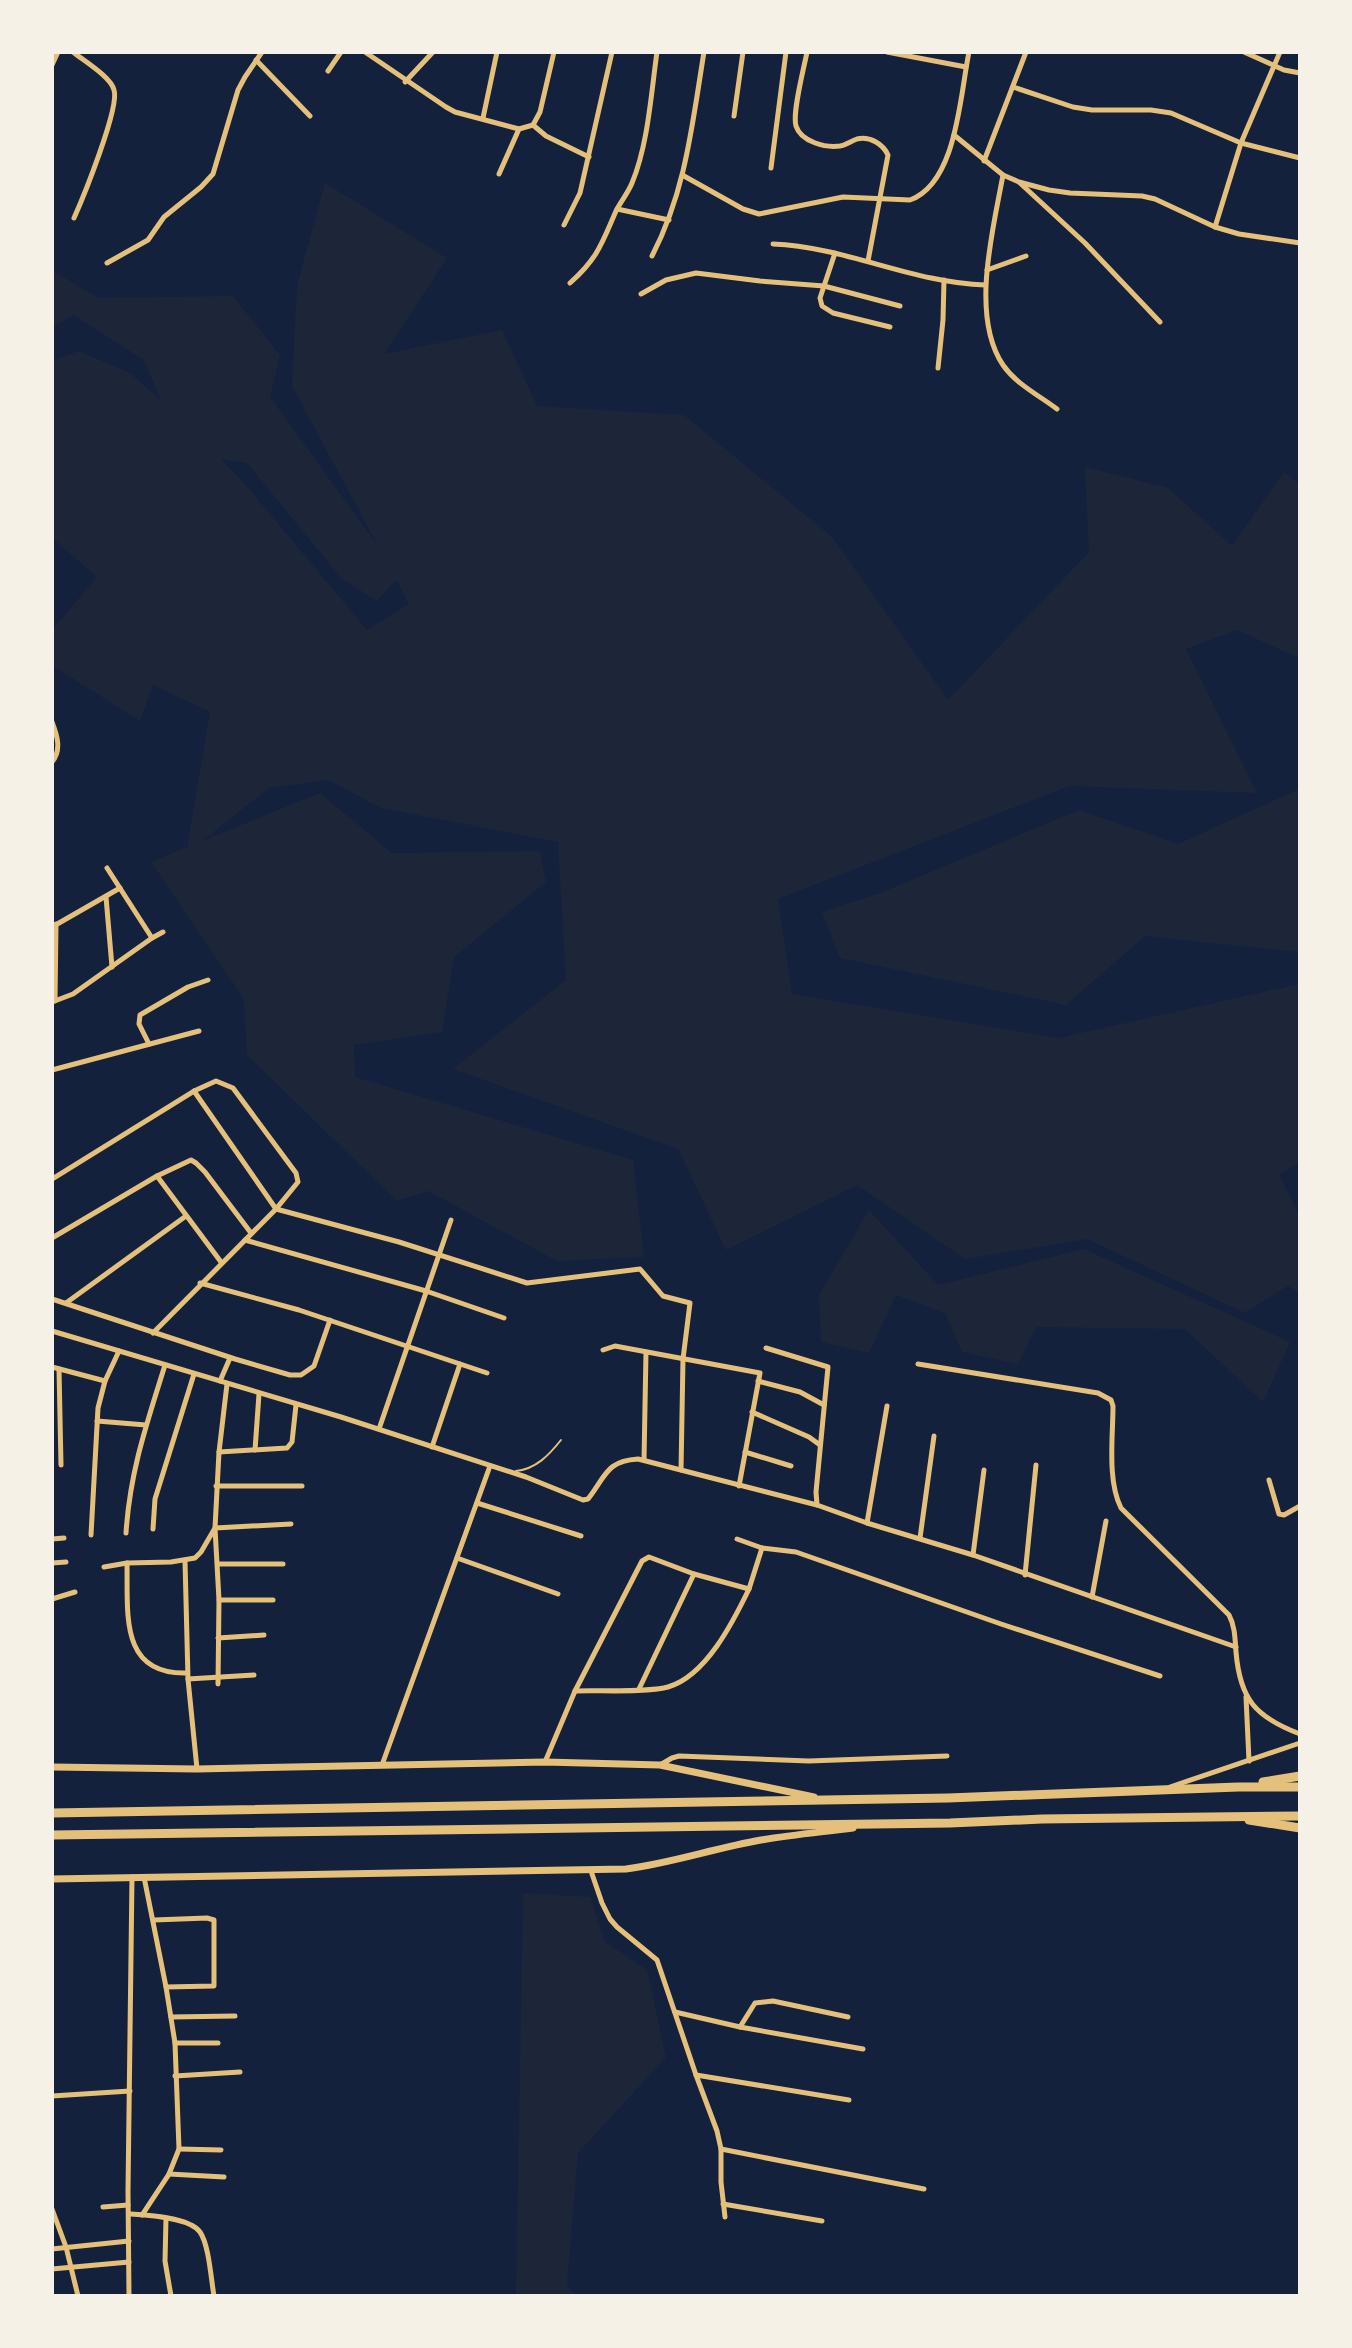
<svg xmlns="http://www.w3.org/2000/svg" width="1352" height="2348" font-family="'Roboto Condensed',sans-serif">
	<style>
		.green { fill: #1d2539; fill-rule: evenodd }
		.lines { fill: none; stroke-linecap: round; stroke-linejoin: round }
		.service { stroke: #e5c07b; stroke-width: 2 }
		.minor { stroke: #e5c07b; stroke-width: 5 }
		.tertiary { stroke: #e5c07b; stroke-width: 7 }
		.motorway { stroke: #e5c07b; stroke-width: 9 }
	</style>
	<rect width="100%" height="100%" fill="#14213d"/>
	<g class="green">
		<path d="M325,183L447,258L384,354L502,330L537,406L684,415L832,537L948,700L1089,552L1085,467L1168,488L1232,546L1284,472L1299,484V658L1237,630L1186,649L1257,793L1069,786L778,899L792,994L1059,1038L1299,984V1163L1279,1175L1299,1215V1292L1288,1286L1245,1313L1087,1239L965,1259L857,1185L726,1250L678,1149L453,1069L566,980L558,842L381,808L328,780L269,788L202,841L320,793L392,853L540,851L546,882L454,957L442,1032L354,1045L355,1077L633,1160L644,1257L557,1261L428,1191L397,1201L247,1055L244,999L151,862L187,847L210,712L153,685L140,721L53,666V629L97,577L53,539V360L79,351L130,373L161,401L144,360L73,315L53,327V271L98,298L233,296L280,355L270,397L378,546L292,386L297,285ZM221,459L247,463L341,578L377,601L396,580L409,604L367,630L244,483Z"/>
		<path d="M1299,789V952L1145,936L1066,1005L840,958L822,912L880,893L1079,810L1178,844Z"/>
		<path d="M869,1210L938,1285L1084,1249L1290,1342L1263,1402L1185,1329L1036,1327L1018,1364L962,1352L945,1313L896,1295L869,1353L821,1342L819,1295Z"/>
		<path d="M523,1893L590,1897L605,1942L647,1970L666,2057L578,2153L567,2284L574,2295H516Z"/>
	</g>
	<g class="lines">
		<path class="service" d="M516,1471C536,1469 549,1455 561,1440"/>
		<g class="minor">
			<path d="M73,52C84,61 111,77 114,90C120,107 83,198 74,218"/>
			<path d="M365,52L446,107L455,112L519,129L533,125L540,112L554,52"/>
			<path d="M807,52C804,68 792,113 796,126C801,142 826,148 840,146C846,145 851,141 857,139C870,136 883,144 888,155L868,261"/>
			<path d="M887,52L966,67"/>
			<path d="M1244,52L1284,70L1300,73"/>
			<path d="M256,60L310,116"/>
			<path d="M52,65L58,52"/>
			<path d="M328,71L341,52"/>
			<path d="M405,82L433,52"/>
			<path d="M1013,87L1073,107L1092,110H1151L1171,113L1241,143L1300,158"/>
			<path d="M734,116L743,52"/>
			<path d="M483,118L497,52"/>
			<path d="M533,125L546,136L589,157"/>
			<path d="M954,135L1003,175L1019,182L1049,190L1070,193L1142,196L1155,199L1215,227L1239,234L1300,243"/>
			<path d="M984,161L1026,52"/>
			<path d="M771,168L786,52"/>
			<path d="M499,174L519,129"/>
			<path d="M1003,175C993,230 970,316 1003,365C1016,384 1040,396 1057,409"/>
			<path d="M684,176L743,209L759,214L843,197L910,200C957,183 960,95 969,52"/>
			<path d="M1020,183L1085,243L1160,322"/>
			<path d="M617,209L669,220"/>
			<path d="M564,225L580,193L612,52"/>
			<path d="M1215,227L1241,143L1280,52"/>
			<path d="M773,244C846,247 913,283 985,285"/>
			<path d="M835,253L820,298L822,306L833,313L890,327"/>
			<path d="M652,256C686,190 692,125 704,52"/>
			<path d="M107,263L148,240L164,217L201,187L213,174L238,90L245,77L262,52"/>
			<path d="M987,270L1026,256"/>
			<path d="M570,283C598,258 602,243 616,211C621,201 628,193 632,183C648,145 651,94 657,52"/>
			<path d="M641,294L666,280L696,273L760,281L824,286L900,306"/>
			<path d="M938,368L943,320L944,280"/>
			<path d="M52,722C57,735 62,750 52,762"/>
			<path d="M107,868L152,938"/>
			<path d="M106,897L112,967"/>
			<path d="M52,927L120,888"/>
			<path d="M55,1001L56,924"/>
			<path d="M52,1002L73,994L152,938L163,932"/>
			<path d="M149,1044L139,1024L140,1015L188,987L208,980"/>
			<path d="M52,1070L199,1031"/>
			<path d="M194,1091L276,1209L399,1242L527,1283L640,1269L663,1296L690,1303L683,1359L681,1470"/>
			<path d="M157,1176L221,1262"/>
			<path d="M52,1179L194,1091L216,1081L233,1088L296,1173L298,1182L276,1209L153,1333"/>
			<path d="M52,1238L157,1176L191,1160L196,1163L205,1172L251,1233"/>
			<path d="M245,1240L426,1291L504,1318"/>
			<path d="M200,1283L299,1310L487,1373"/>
			<path d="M52,1299L235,1359L290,1375H301L314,1366L330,1320"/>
			<path d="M66,1303L186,1216"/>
			<path d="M52,1331L341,1417L526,1477L583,1500L588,1499C606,1476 606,1461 638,1459L817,1505"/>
			<path d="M766,1348L828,1367L816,1492L817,1505L867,1523L973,1555L1236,1647"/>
			<path d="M603,1350L615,1346L760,1373L739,1486"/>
			<path d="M918,1364L1098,1393L1111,1400L1113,1406C1113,1437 1107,1480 1121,1508L1229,1615C1235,1626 1235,1639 1236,1652C1240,1699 1255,1717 1300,1734"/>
			<path d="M52,1367L105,1381"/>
			<path d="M59,1369L61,1465"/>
			<path d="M220,1381L230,1358"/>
			<path d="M758,1381L800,1392L824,1405"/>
			<path d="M752,1412L809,1437L820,1445"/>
			<path d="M97,1421L146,1425"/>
			<path d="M379,1429L451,1220"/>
			<path d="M432,1447L460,1364"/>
			<path d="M255,1450L259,1394"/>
			<path d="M219,1452L287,1448L292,1442L296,1405"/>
			<path d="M745,1452L791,1466"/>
			<path d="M644,1460L646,1352"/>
			<path d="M1269,1480L1279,1514L1284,1515L1300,1506"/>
			<path d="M216,1486H302"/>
			<path d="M477,1503L581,1536"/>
			<path d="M867,1523L887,1406"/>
			<path d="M153,1529L155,1499L194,1374"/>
			<path d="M126,1533C130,1471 147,1423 165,1365"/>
			<path d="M91,1535L98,1408L105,1381L119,1351"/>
			<path d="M920,1538L934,1436"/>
			<path d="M52,1539L64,1538"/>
			<path d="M737,1539L762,1548L796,1552L1001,1624L1160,1676"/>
			<path d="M973,1555L984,1470"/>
			<path d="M457,1558L558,1594"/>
			<path d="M185,1561L188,1679L197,1769"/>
			<path d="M52,1563L66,1562"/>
			<path d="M127,1563C128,1613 119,1675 187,1673"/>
			<path d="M218,1564H283"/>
			<path d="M104,1567L127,1563L171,1562L195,1558L201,1552L215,1528L291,1524"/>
			<path d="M1025,1575L1036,1465"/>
			<path d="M1092,1597L1106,1521"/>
			<path d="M52,1599L75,1592"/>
			<path d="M219,1600H273"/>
			<path d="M218,1638L264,1635"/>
			<path d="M188,1679L254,1675"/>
			<path d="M218,1684L219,1600L215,1528L219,1452L227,1384"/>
			<path d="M639,1689L694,1574"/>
			<path d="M575,1691C599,1690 646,1693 668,1687C706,1676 733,1622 749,1589"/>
			<path d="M1246,1697L1249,1761"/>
			<path d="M545,1762L575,1691L642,1561L649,1557L694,1574L749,1589L762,1548"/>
			<path d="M382,1765L490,1466"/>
			<path d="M660,1765L672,1758L679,1756L809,1761L947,1756"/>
			<path d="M1170,1787L1300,1743"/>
			<path d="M591,1871L602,1903L610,1919L617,1927L657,1960L696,2075L717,2131L721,2149V2182L725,2217"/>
			<path d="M154,1920L207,1918L214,1920V1986L166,1987"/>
			<path d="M675,2012L740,2027L863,2049"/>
			<path d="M171,2017L235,2016"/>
			<path d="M740,2027L755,2003L773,2001L848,2017"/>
			<path d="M175,2043H218"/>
			<path d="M696,2075L849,2100"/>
			<path d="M175,2076L240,2072"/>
			<path d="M52,2096L130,2091"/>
			<path d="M179,2149L221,2150"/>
			<path d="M721,2149L924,2189"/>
			<path d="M169,2174L224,2177"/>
			<path d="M723,2204L822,2221"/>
			<path d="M103,2207L128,2205"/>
			<path d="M52,2209L66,2247L78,2296"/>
			<path d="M129,2214C146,2215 189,2217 200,2232C209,2245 211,2279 214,2296"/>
			<path d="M142,2215L169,2174L179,2149L175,2043L166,1987L144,1877"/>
			<path d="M166,2218L165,2261L171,2296"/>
			<path d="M52,2249L129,2241"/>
			<path d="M52,2269L129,2262"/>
			<path d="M129,2296L128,2191L132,1877"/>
		</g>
		<g class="tertiary">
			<path d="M52,1767L197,1769L545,1762L660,1765L814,1797"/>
			<path d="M52,1879L626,1869C672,1863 715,1848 761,1840C791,1835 822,1832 853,1828"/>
		</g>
		<g class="motorway">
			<path d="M1263,1782L1300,1776"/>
			<path d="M52,1813L948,1798L1238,1787H1300"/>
			<path d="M1249,1820L1300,1828"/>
			<path d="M52,1835L950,1823L1042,1819L1300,1816"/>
		</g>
	</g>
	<rect width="1352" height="2348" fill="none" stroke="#f6f1e7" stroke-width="108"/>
</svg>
